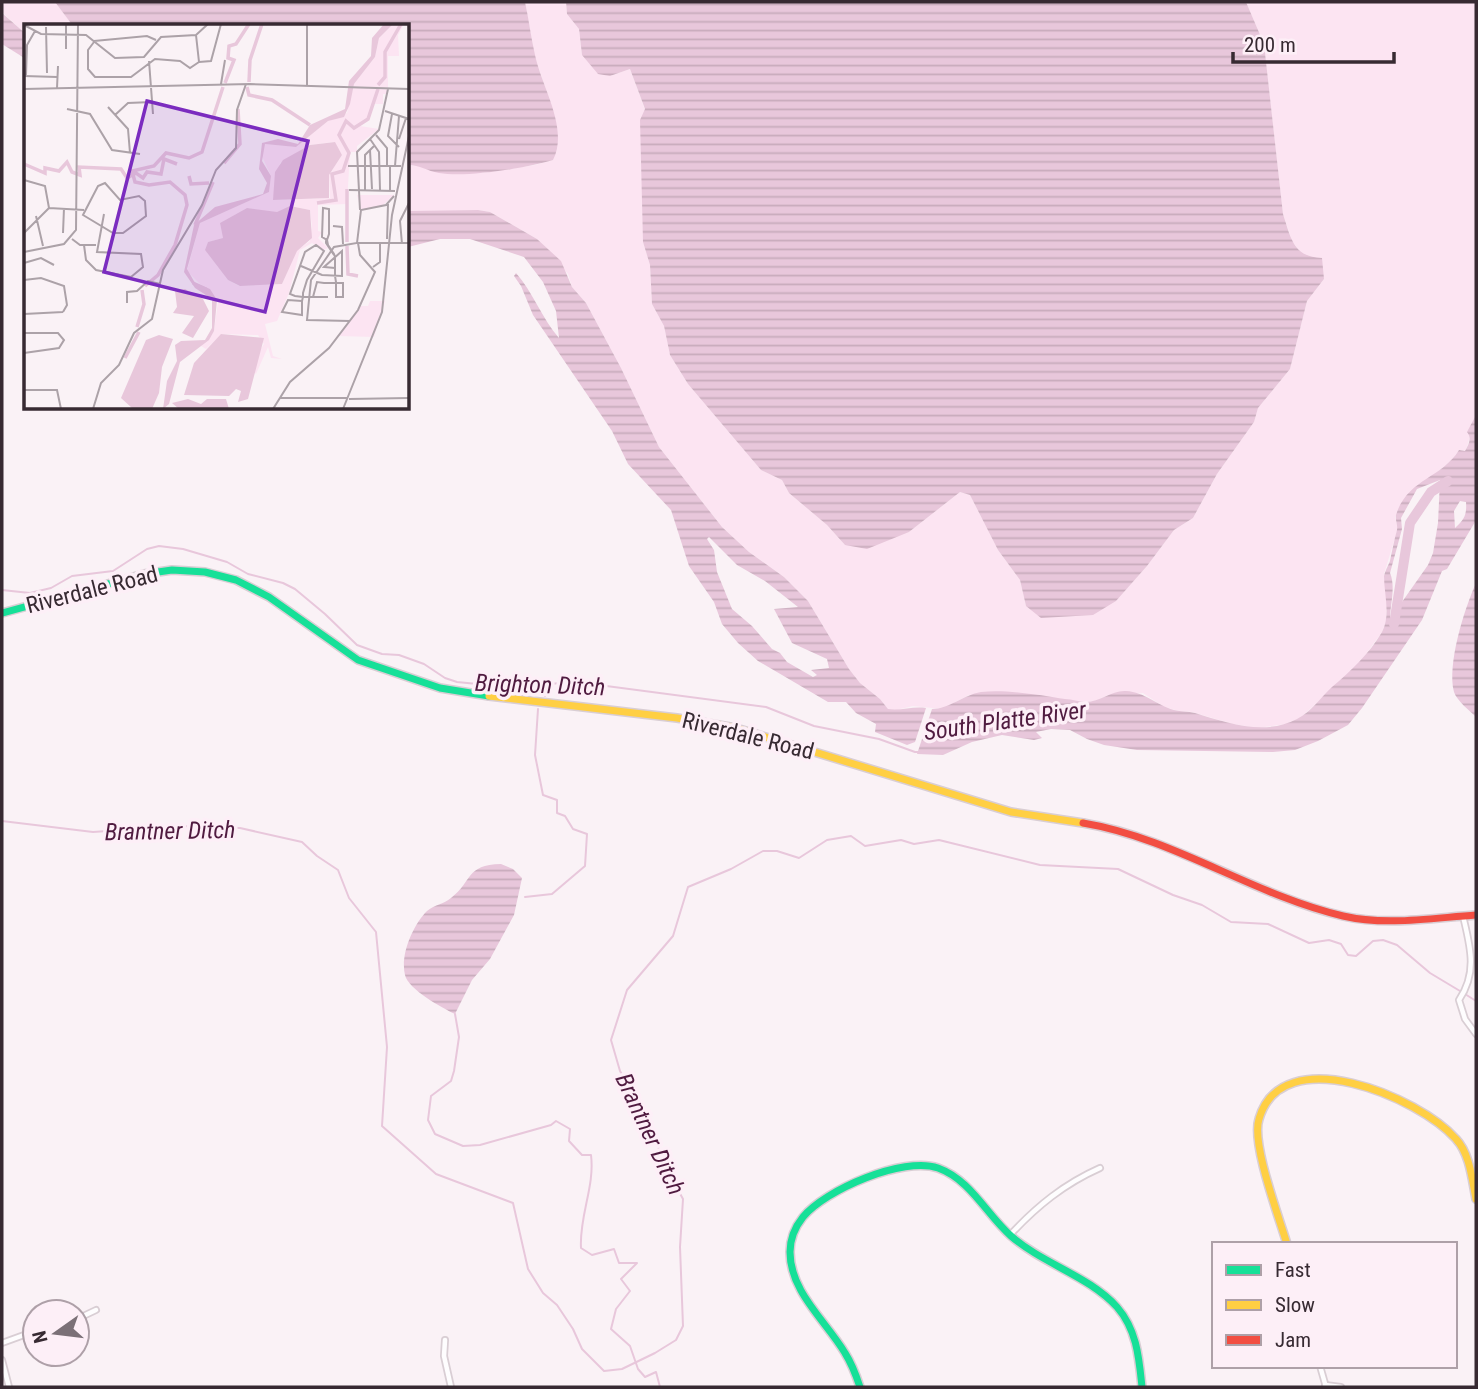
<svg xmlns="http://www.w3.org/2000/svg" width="1478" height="1389" font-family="'Roboto Condensed',sans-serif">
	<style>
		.green { fill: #fce4f2 }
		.water { fill: url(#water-rules); fill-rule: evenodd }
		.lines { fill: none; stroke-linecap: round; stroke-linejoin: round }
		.stream { stroke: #e8c7db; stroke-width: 2 }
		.river { stroke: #e8c7db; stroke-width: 10 }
		.street-casing { stroke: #d9ced4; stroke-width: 8 }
		.fast-casing { stroke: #d9ced4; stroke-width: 10 }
		.slow-casing { stroke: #d9ced4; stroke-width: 10 }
		.jam-casing { stroke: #d9ced4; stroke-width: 10 }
		.street { stroke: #fefdfe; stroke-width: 4.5 }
		.fast { stroke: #16e098; stroke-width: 7 }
		.slow { stroke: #ffcf43; stroke-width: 7 }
		.jam { stroke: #f24e42; stroke-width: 7 }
		.labels { text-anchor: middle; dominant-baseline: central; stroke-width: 7; stroke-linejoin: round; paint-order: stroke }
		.street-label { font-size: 23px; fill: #372a32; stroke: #fdeff7 }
		.water-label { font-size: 24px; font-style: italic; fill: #501b40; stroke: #fdeff7 }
		.inset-river { fill: none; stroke: #e8c7db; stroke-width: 3.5 }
		.inset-road { fill: none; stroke: #aca2a8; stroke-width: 2 }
		.view { fill: #7b2cbf; fill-opacity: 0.15; stroke: #7b2cbf; stroke-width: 3.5 }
		.inset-edge { fill: none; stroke: #372a32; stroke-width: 3.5 }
	</style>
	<defs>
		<pattern id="water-rules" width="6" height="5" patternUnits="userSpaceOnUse" patternTransform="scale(1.75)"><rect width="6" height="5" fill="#e8c7db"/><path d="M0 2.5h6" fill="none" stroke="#c8abbc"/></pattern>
	</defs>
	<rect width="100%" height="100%" fill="#faf2f6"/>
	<g class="green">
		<path d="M2,2H55L73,26H26V34L2,12Z"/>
		<path d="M525,2H566L567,14L579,29L582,55L610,76L630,69L645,110L643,242L650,265L652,304L664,326L670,355L688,384L761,470L782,480L789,493L827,525L845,545L909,532L960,492L970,495L998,550L1020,580L1026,606L1116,601L1147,566L1174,530L1193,518L1217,474L1254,422L1258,408L1290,369L1307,301L1324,279L1309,258L1301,253L1292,241L1283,214L1264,44L1246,2H1476V415C1468,428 1472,438 1465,451L1459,450L1452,460L1404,499L1395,517L1398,528L1384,574L1387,599L1386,622L1382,632L1356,668L1300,718L1286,724L1257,728L1233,724L1192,712L1179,711L1164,707L1143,693L1108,695L1095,701L1084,702L1031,695H969L942,709L913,706L896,710L888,709L880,699L860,683L849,669L808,601L784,577L749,552L722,527L659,447L621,368L586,303L572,287L568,274L537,239L490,212L478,210L408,213V165L483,173L535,165L553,160L549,98L535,58Z"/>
	</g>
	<g class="water">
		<path d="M55,2H525C529,20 531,38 535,55C542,88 569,128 553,160C526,168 466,178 439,173C427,171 420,165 408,165V26H73Z"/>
		<path d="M566,2H1246L1264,44L1283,214C1291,238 1293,257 1322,258L1324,279L1307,301L1290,369L1258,408L1254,422L1217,474L1193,518L1174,530L1147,566L1116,601L1093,615L1041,618L1026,606L1020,580L998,550L970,495L960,492L909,532L867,549L845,545L827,525L789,493L782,480L761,470L688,384L670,355L664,326L652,304L650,265L643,242L640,120L645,109L630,69L610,76L598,74L582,55L579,29L567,14Z"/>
		<path d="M2,13L26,34V59L2,44Z"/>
		<path d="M478,210L490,212L537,239L561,261L572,287L586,303L621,368L659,447L722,527L749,552L784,577L808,601L849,669L860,683L880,699L888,709C901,711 913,706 926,708L915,742L907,745L875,732L876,724L856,713L846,702H828L758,661L738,643L722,624L714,602L689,566L671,510L628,464L612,431L533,315L521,286L514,276L516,273C533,292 542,319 559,338L556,311L543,282L524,257L470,239H440L408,247V213L410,211ZM709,537L737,565L765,581L798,607L774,609L792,643L827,659L829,668L811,670L817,675L813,677L787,662L780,653L772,649L752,626L732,609L717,572L714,550L707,539Z"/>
		<path d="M1476,415L1475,522L1447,569L1442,571L1422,620L1362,708L1348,725L1318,741L1295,750L1273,752L1137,750L1104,745L1087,739L1070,730L1051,729L1036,732L1042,738L1034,740L1002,735L972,742L943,755L917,754L932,709C949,709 963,695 981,692C1005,689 1040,695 1065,699C1072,699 1079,702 1086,702C1100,702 1112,690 1126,691C1145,692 1156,705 1174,710C1181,712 1188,711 1195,713C1227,723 1265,736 1297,719C1311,712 1321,697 1332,687C1351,671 1369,654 1382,632C1391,615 1384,594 1384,576C1385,571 1388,566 1390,561C1392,551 1394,541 1397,530C1398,525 1395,520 1396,515C1407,479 1441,479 1459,450L1465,451C1469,444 1472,438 1467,432ZM1440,480L1438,523L1433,553L1428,565L1390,619C1390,605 1396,587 1390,573L1402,529L1401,518L1417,489ZM1460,501L1466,502C1467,515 1464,520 1455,528L1454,511Z"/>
		<path d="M1476,583V717C1470,711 1457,701 1454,692C1447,664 1464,610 1476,583Z"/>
		<path d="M501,864L513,869L522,878L514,915L490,959L472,980L455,1014C442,1008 408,989 405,975C400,955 413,925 427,911C434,905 444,904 451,898C473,881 465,865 501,864Z"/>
	</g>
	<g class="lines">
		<g class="stream">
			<path d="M2,590L30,593L51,588L72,576L113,571L147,549L159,546L183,549L227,562L248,574L283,583L295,589L325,614L357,645L382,654L399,655L424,664L445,678L457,682L508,687L576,682L766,707L814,726L879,739L915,752H919"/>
			<path d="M542,685L545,696"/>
			<path d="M2,821L93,832L179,826L240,828L302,842L317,856L338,870L349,898L376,932L387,1047L382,1126L436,1174L513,1203L528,1269L543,1293L557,1305L573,1329L582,1349L604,1371L622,1369L655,1353L676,1340L683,1326L680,1247L683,1199L667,1170L647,1118L620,1071L611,1040L627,990L673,936L688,887L731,869L763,851H777L799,858L827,840L851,836L865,846L901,840L914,844L939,840L1040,865L1118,869L1173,895L1202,905L1231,922L1268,924L1309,943L1329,940L1341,944L1348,955L1356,956L1373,941L1383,940L1397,945L1430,973L1460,991"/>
			<path d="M525,897L552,894L585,866L587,834L573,829L565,816L557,813V800L543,795L535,755L538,709"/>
			<path d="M1465,994L1476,1001"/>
			<path d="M455,1014L459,1037L454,1071L451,1081L431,1096L428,1120L435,1134L463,1146L480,1145L551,1125L556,1121L570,1129L569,1141L582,1155H591C595,1187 579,1216 581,1248L592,1255L614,1249L619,1263H637L621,1279L630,1291L616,1309L611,1329L630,1346L638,1369L645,1377L656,1372L660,1387"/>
		</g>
		<path class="river" d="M1394,624L1410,523L1431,492L1448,481"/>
		<g class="street-casing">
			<g id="street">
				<path d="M1463,916C1470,946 1478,972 1459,1000L1465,1019L1476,1034"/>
				<path d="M1010,1235C1037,1206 1064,1184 1100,1168"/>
				<path d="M77,1319L96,1310"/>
				<path d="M445,1340L444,1356L451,1387"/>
				<path d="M2,1343L35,1331"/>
				<path d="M2,1360L9,1387"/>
				<path d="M1320,1366L1326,1387"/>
				<path d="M1325,1385L1341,1387"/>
			</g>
		</g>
		<g class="fast-casing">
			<g id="fast">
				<path d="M2,613L144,574L172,570L205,572L236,580L269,597L358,660L440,688L489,696"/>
				<path d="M860,1387C856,1375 852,1364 845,1353C826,1321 790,1292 790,1252C790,1239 795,1227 803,1217C825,1190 903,1156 938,1168C971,1180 986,1214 1011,1236C1043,1264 1089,1276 1117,1307C1137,1330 1139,1358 1142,1387"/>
			</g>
		</g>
		<g class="slow-casing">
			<g id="slow">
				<path d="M489,696L677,718L736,728L1011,812L1083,823"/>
				<path d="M1287,1244C1279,1217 1251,1143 1259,1119C1282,1039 1419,1097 1456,1139C1470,1154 1472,1179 1476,1199"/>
			</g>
		</g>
		<g class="jam-casing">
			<path id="jam" d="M1083,823C1174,838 1253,895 1343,916C1386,926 1432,918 1476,915"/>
		</g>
		<use href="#street" class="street"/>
		<use href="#fast" class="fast"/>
		<use href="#slow" class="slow"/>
		<use href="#jam" class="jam"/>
	</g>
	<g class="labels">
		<g class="street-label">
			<text transform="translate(92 590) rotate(-14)">Riverdale Road</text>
			<text transform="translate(748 736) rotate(14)">Riverdale Road</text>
		</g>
		<g class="water-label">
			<text transform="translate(540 685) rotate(2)">Brighton Ditch</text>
			<text transform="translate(1005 721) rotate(-8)">South Platte River</text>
			<text transform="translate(170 831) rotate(-1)">Brantner Ditch</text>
			<text transform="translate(650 1134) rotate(65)">Brantner Ditch</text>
		</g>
	</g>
	<g transform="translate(24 24)">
		<rect width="385" height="385" fill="#faf2f6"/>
		<path d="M369,0H380L374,11L375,32H364V70H359V80H350L345,96L336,102L355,105L333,122V128H326L323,180L294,181V207L298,208L294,214L304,224L299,226L288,219L276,226L265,269L253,297L241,300L249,332L258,335L247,334L244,323L232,350L228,346L232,332L240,320L234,311L198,310L182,325L177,322L190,307L194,278L163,247L176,199L245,168L247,152L238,132L241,120L272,123L304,97L323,89L330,60L351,33L355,14ZM310,118L318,131L305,151L306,174L249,176L256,139L286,121ZM266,182L286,186L288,203L286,217L272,227L258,260L215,262L204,256L181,226L184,218L199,214L196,199L223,184L252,189ZM333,171H370L358,182L337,186Z" fill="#fce4f2" fill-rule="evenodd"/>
		<path d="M346,277H361L350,313L314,312L336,282H344Z" fill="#fce4f2"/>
		<path d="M360,0H369L355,14L351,33L330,60L326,80L320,93L304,97L272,123L241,120L238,137L247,152L245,168L176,199L163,245L171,259L186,265L193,276L190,307L185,316L156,338L145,380L139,385L143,357L153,337L151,321L157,317L181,316L188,304V275L171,264L160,248L170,201L191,183L239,170L243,159L235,145L238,119L254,115L274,120L286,101L321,85L325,57L347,32L348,14ZM311,118L318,131L305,151V174L249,176L251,148L259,136L286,121ZM266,182L286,186L288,214L273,227L258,260L216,262L204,256L181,226L184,218L199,214L196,199L223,184L253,188ZM161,265L179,275L185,287L169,314L158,309L170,292L149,289L153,283L151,267ZM197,310L240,314L224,375L214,378L217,367L212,365L205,372L160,371L170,339ZM135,311L149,315L138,343L135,369L128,385L108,384L97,374L122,316ZM164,375L177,380L183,375H202L205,385H155L148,379Z" fill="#e8c7db"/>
		<path class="inset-river" d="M225,58L226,36L238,0M201,59L210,36L204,34L205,22L212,20L225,0M354,61L361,53V28L377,0M223,63L225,71L248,76L286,101M200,139L216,120L214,85M0,140L21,149V144L35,147L43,138L48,148L56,151L55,143L97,145L103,154L112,149L119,154L123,148L137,150L140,135L153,140M165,152L167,160L185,159M323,165V218M293,179L312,176L308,150L319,147L325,129L315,111L322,97L330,104L344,95L354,65M171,201L189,158M323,222L324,250L334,252M169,259L182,265L188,275M121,262L134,251L151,221L163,181L161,171L146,158L125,161L111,158L108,147L130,142L142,129L165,134L178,128L199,63M113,303L120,280L118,266M101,334L115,308"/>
		<path class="inset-road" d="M0,1L17,10L62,11L91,34L120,33L137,13L172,11L184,0M22,3L23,49M172,11L175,38M70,17L123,12L132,16M70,18L64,26V45L71,53H107L131,35L156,37L166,44L175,38M42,25V0M125,37L129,90M175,38L187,37L197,0M2,51L3,21L11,7M0,52L33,53M197,60L201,36M283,62V0M33,64L34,42M0,65L226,60L385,65M84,83L104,105L106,129M43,85L66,90L88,126L116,130M361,87L385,95M368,90L364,112L375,123M91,91L104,79L128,78M352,111L363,124V142M346,115L355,128L356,166M375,115L382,94M346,126L348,165M324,142H377M371,142L375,92M0,156L21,162L25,184M81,159L96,176L115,172L121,177L122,192L99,209H89L59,191L74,162ZM325,166L371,167M341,166V131L351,121M366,166V142M25,184L60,186M336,186L333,128L355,106L364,65M12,192L19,222M309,202L318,203L319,220M0,209L25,184M39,209L40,184M48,215L56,221H72M363,215L364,180M333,219H385M378,220L376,197L385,179M60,221L62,236L72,246L107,253L119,243L117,230L73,228L80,190M0,228L40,220L52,206L54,0M0,239L17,234L30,241M277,242L298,251L318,252V227L300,243L311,244M349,243L356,238V219M0,256L17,254L40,262L43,281L39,288M289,273L293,258L300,259H319V273H312V258L311,252V233L310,230L304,221L303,216L298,213L299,184L305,185V210L303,216L302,217V219L310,231M278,277L264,276L258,288L278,291V277L279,273V269L283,256L300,227L292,221L281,228L266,270L271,272L279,273H304M103,279V268L113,267L124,257L136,260M0,290L39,288M326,297L283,296L287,256L310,223L333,219L337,186L362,181L370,172M0,309H34L40,316L35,324L0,329M0,366H33L37,385M256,374H324M325,375L385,374M69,385L77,359L95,341L110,309L128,295L139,246L178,181L192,146L212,124L213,86L222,60M249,385L266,358L305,324L334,286L351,248L336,231L334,219M319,385L358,288L368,191L385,112"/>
		<path class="view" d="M123,77L284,117L241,288L80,248Z"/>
		<rect width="385" height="385" class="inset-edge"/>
	</g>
	<rect width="1478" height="1389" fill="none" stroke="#372a32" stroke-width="7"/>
	<rect x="1212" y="1242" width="245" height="126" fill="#fdeff7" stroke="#aea0a8" stroke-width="2"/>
	<rect x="1226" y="1265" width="35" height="10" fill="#16e098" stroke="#aea0a8" stroke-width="2"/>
	<text x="1275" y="1277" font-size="21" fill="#372a32">Fast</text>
	<rect x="1226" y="1300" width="35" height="10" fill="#ffcf43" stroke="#aea0a8" stroke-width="2"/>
	<text x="1275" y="1312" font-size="21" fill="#372a32">Slow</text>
	<rect x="1226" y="1335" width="35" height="10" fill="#f24e42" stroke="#aea0a8" stroke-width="2"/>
	<text x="1275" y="1347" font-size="21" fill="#372a32">Jam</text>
	<g transform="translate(56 1333) rotate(256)"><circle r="33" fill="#fdeff7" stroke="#aea0a8" stroke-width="2"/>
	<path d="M0-5L12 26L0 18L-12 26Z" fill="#7b7077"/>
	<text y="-10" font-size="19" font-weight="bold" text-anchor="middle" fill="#372a32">N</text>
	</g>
	<path d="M1233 52v10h161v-10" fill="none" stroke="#372a32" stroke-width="3.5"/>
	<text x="1244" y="52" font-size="21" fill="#372a32" stroke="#fdeff7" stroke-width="5" paint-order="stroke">200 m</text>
</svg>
